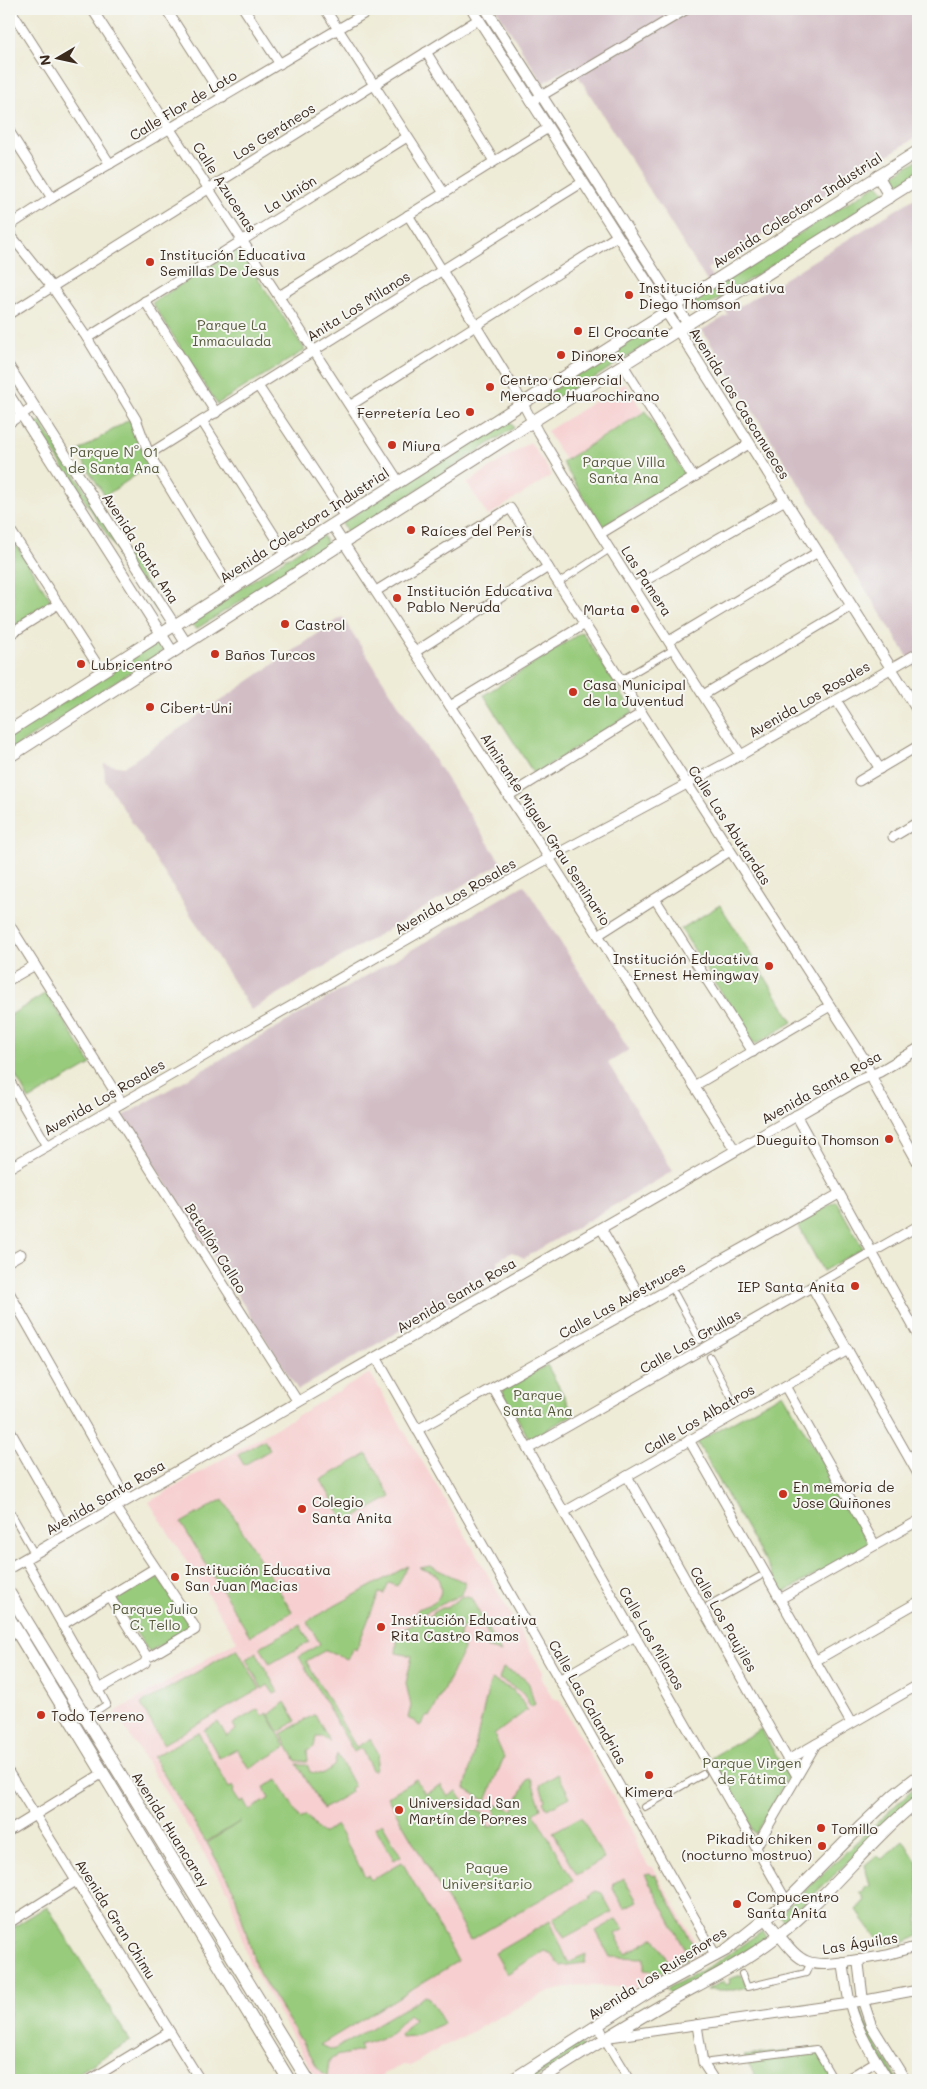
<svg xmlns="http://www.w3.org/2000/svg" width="927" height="2089" font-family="Mali,sans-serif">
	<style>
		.built { fill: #f7cfd0 }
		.industrial { fill: #d2bdc5 }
		.green { fill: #98cb7c; stroke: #6a7a4d }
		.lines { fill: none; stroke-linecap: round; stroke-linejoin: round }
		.pedestrian-casing { stroke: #948a7a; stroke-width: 8 }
		.minor-casing { stroke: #948a7a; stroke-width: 11 }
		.tertiary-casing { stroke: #948a7a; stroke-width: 12 }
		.secondary-casing { stroke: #948a7a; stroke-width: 13 }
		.primary-casing { stroke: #948a7a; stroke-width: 14 }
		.pedestrian { stroke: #fff; stroke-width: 6 }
		.minor { stroke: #fff; stroke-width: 9 }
		.tertiary { stroke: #fff; stroke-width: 10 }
		.secondary { stroke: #fff; stroke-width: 11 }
		.primary { stroke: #fff; stroke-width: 12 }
		.poi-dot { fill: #c8321e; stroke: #f6f6f2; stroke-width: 2 }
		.labels { text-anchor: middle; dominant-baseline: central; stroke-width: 4; stroke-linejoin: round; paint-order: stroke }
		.street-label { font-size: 14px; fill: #3b2a1e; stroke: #f6f6f2 }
		.poi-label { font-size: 14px; fill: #3b2a1e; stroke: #f6f6f2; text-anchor: start }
		.park-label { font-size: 14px; fill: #575a3a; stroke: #f6f6f2 }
	</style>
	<rect width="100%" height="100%" fill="#f6f6f2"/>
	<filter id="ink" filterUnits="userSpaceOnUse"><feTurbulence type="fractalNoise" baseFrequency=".02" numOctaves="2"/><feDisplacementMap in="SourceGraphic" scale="10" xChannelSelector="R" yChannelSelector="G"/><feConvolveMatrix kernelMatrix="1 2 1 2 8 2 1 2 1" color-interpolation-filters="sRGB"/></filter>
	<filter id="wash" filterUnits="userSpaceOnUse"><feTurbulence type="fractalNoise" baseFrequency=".0096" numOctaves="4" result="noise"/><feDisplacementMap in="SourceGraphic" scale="20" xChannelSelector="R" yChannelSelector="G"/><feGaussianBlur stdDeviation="1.12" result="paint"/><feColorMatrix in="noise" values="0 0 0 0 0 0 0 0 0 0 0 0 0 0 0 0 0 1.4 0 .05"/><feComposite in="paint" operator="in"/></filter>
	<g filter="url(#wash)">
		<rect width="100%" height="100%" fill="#eeebd6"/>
		<g class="built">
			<path d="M625,383L643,412L565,460L547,431Z"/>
			<path d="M530,442L552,475L488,516L467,483Z"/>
			<path d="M370,1373L462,1529L543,1672L541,1677L552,1698L559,1700L636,1837L635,1842L639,1850L648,1866L653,1867L699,1949L698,1954L664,1973L648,1972L647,1980L635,1988L578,1985L545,1993L431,2053L411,2066L403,2065L385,2073L380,2080H318L248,1960L229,1893L115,1712L237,1641L149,1502Z"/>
		</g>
		<g class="industrial">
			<path d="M496,9H918V136L707,269L734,310L918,196V673L702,330L728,315L572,66L543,83Z"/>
			<path d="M342,617L501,863L251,1010L105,780L104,764L124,767Z"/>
			<path d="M524,885L629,1050L608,1063L673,1171L524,1258L512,1252L498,1260L500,1272L298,1390L123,1116Z"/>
		</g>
		<g class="green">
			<path d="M918,159V173L893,187L888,180L890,178Z"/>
			<path d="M878,184L886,193L699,311L693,301Z"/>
			<path d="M238,248L305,350L217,404L152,303Z"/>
			<path d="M653,327L659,337L548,407L542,397Z"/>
			<path d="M646,411L685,475L602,527L562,462Z"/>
			<path d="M508,418L514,428L348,534L342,523Z"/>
			<path d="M130,419L149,466L105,496L77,452Z"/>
			<path d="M40,421L162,608L157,612L36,425Z"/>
			<path d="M9,534L52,602L9,629Z"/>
			<path d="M322,535L329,546L196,629L189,622Z"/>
			<path d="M582,632L633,712L534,774L484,695Z"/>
			<path d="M159,641L164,650L9,751V738Z"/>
			<path d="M720,905L793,1022L756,1044L753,1042L681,929Z"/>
			<path d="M46,993L91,1064L29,1100L9,1064V1016Z"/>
			<path d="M836,1201L863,1248L823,1271L797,1223Z"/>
			<path d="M547,1365L574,1414L532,1438L528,1437L503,1393L504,1388Z"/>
			<path d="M783,1393L869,1544L783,1593L697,1442Z"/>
			<path d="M264,1440L270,1450L244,1465L238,1455Z"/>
			<path d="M367,1454L391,1497L345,1523L321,1480Z"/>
			<path d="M223,1499L292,1612L250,1636L181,1523Z"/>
			<path d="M408,1566L397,1586L389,1583L384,1594L379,1593L356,1650L353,1648L347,1659L326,1650L306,1661L356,1747L370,1739L379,1754L375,1771L372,1770L361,1748L354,1752L299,1657L320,1644L307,1621Z"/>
			<path d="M430,1566L466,1583L462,1594L413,1619L418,1609C438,1602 447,1596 436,1574L420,1568Z"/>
			<path d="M155,1574L190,1624L187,1631L150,1651L146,1648L116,1600Z"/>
			<path d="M462,1596L471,1598L501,1653L486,1647L489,1637L484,1626L473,1623L462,1628L459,1639L464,1649L430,1717L427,1716L420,1726L418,1725L415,1721L408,1718L411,1706L406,1683L412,1656L396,1653L398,1632L432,1615L433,1613L442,1608H446Z"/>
			<path d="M300,1625L309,1642L270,1664L260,1647Z"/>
			<path d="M237,1649L260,1689L163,1744L141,1704Z"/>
			<path d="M256,1652L278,1692L274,1694L268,1685L262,1689L246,1659Z"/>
			<path d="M503,1668C510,1672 525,1676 529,1684C531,1690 532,1697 535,1704L531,1707L522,1692L499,1679Z"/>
			<path d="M492,1680L513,1690L516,1695H518L527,1710L494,1735L504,1757L486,1801L465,1789L489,1686Z"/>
			<path d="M285,1702L296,1721L279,1732L269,1715Z"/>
			<path d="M258,1709L262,1716L267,1713L286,1747L249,1769L237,1749L219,1758L204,1730L218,1722L227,1737L236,1730L233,1724Z"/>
			<path d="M315,1714L330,1742L322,1737H316L314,1747L307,1751L308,1761H296L281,1734Z"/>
			<path d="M761,1729L788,1777L756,1833H754L712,1757Z"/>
			<path d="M198,1732L229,1788L233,1786L235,1790L233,1792L240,1803L244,1801L249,1810L269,1799L264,1787L278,1780L300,1819L306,1815L322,1834L336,1825L365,1876L368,1875L371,1880L402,1862L458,1961L320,2045L333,2050L425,1996L429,1998L444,2023L414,2036L401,2037L400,2035L414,2019L409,2014C390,2035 387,2038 359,2045L361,2051L336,2056L329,2061L327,2077L318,2068L257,1970L234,1891L207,1843L241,1821L206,1842L153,1757Z"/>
			<path d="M337,1754L354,1786L350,1788L351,1792L323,1809L297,1764H307L310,1772L322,1774L334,1766Z"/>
			<path d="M558,1774L570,1797L547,1809L543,1802L545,1800L540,1785Z"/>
			<path d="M531,1778L541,1808L534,1813L573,1881L470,1940L387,1797L416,1779L425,1794L441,1785L448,1797L457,1791L466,1806L483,1812L488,1827L494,1826V1821L498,1820L495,1810L497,1805L513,1810L527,1780Z"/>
			<path d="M918,1784V1795L785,1922L779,1915Z"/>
			<path d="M581,1817L604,1859L577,1875L553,1832Z"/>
			<path d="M382,1823L401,1856L394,1860L375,1827Z"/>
			<path d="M903,1840L918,1864V1936L905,1942L882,1945L856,1910L865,1900L860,1893L864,1892V1888L870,1886L865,1865L876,1856L882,1859Z"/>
			<path d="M650,1873L652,1876L655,1875L697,1952L664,1972L644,1970V1958L610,1957L596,1931L617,1919L624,1929L615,1934L626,1954L655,1937L669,1963L687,1953L645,1874Z"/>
			<path d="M623,1878L637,1901L624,1908L613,1889L614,1883Z"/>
			<path d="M596,1891L602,1893L612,1912L564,1938L553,1918L591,1898L590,1895Z"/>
			<path d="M47,1906L130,2041L67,2080H9V1930Z"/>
			<path d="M550,1921L568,1962L586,1954L585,1963L560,1966L552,1954L544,1951L507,1974L495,1953Z"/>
			<path d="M762,1931L766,1937L722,1968L671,1994L667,1989L719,1961Z"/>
			<path d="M741,1975L747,1987L734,1990H706L724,1981L726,1985L730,1983L729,1979Z"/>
			<path d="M860,2008L876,2045L899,2080H893C879,2058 864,2037 858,2010Z"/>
			<path d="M579,2043L583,2048L532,2080H520Z"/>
			<path d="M816,2048L834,2077L828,2080H758L744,2056Z"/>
		</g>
	</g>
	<g filter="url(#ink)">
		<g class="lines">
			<g class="pedestrian-casing">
				<g id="pedestrian">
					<path d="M558,583L610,549"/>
					<path d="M621,680L674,649"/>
					<path d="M675,1294L700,1340"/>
					<path d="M710,1357L734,1403"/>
					<path d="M9,1509L34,1553"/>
					<path d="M709,1605L759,1577"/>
					<path d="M86,1718L107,1704L99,1689"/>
					<path d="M645,1807L703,1774"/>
					<path d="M742,1974L747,1987L806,1973L808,1968"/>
					<path d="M710,2062L816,2049L833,2078"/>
				</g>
			</g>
			<g class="minor-casing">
				<g id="minor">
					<path d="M10,9L110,164"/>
					<path d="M92,9L399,482"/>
					<path d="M166,9L223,98"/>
					<path d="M244,9L280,64"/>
					<path d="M325,9L444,193"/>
					<path d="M426,52L494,161"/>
					<path d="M531,102L687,9"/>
					<path d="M9,131L52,198"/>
					<path d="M408,215L516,391L538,432L600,534L741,755"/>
					<path d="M9,226L52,198L372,9"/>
					<path d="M9,233L52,287L87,338L136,419L149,454L231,589"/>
					<path d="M279,296L548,128"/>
					<path d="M145,301L216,413"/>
					<path d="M9,314L479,19"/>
					<path d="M87,338L407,137"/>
					<path d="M623,365L693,477"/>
					<path d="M258,386L345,517"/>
					<path d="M351,405L617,236"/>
					<path d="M202,421L286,554"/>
					<path d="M9,423L34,406"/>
					<path d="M149,454L583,182"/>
					<path d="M332,525L549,858L735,1150"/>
					<path d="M9,528L102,672"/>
					<path d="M600,534L749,444"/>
					<path d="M634,587L785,500"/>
					<path d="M376,591L510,508L865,1060L871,1075"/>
					<path d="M9,635L58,604"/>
					<path d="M669,641L818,552"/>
					<path d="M415,652L548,567"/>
					<path d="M703,695L852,606"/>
					<path d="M836,700L880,769"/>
					<path d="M450,706L585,624"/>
					<path d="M859,781L918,746"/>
					<path d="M508,796L642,713"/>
					<path d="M893,837L918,822"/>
					<path d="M655,899L753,1052"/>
					<path d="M9,924L122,1103"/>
					<path d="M598,935L730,851"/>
					<path d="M9,980L35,965"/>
					<path d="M9,1080L47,1146"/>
					<path d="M694,1086L830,1006"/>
					<path d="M112,1109L298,1402"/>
					<path d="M796,1115L918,1335"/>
					<path d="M912,1150L918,1147"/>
					<path d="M9,1168L549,858L741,755L918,653"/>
					<path d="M601,1228L644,1303"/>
					<path d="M9,1261L21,1254"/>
					<path d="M812,1287L918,1474"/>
					<path d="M9,1292L127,1500"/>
					<path d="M376,1357L716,1956"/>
					<path d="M785,1386L875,1545"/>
					<path d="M493,1388L787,1902"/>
					<path d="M9,1429L69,1534"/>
					<path d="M417,1430L839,1194"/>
					<path d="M689,1440L851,1723"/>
					<path d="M528,1449L918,1226"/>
					<path d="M627,1476L797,1776"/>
					<path d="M564,1512L848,1350"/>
					<path d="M25,1559L99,1689L145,1663L147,1657L151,1656L195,1630V1627L115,1507"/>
					<path d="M109,1596L147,1657"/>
					<path d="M780,1599L918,1521"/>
					<path d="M62,1625L155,1568"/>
					<path d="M815,1661L918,1602"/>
					<path d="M559,1680L635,1636"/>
					<path d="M788,1760L816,1744"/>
					<path d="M9,1773L200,2080"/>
					<path d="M9,1831L103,1773"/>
					<path d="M756,1847L816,1744L918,1685"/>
					<path d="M9,1923L76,1881"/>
					<path d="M858,1960L887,1955L918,1946"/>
					<path d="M697,2025L703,2063L714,2080"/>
					<path d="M599,2026L605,2039L630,2080"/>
					<path d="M610,2037L850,2003L918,1990"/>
					<path d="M90,2080L169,2032"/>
					<path d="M846,2080L877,2061"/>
				</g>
			</g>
			<g class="tertiary-casing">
				<g id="tertiary">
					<path d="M472,9L685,341L918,711"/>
					<path d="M486,9L688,324"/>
					<path d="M9,367L186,643"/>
					<path d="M9,395L172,651"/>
					<path d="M871,1075L877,1089L918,1162"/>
					<path d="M9,1568L855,1082L879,1072L918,1049"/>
					<path d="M766,1919C802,1963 799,1970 858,1960L863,2001L871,2025L905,2080"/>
					<path d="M843,1962C845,1976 847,1991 850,2004C858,2033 873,2056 888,2080"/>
				</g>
			</g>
			<g class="secondary-casing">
				<g id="secondary">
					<path d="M878,176L890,197"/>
					<path d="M9,731L918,151"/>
					<path d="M9,757L532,422L918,179"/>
					<path d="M512,2080L654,1989L726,1950L785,1903L859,1828L895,1794L918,1776"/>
					<path d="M540,2080C582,2053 625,2026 669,2001C707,1980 745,1962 779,1935C830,1895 868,1841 918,1801"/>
				</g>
			</g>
			<g class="primary-casing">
				<g id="primary">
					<path d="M9,1593L308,2080"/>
					<path d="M9,1618L289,2080"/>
				</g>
			</g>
			<use href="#pedestrian" class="pedestrian"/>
			<use href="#minor" class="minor"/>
			<use href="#tertiary" class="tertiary"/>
			<use href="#secondary" class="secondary"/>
			<use href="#primary" class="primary"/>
		</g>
	</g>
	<g class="poi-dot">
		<circle cx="150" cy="262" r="5"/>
		<circle cx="629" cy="295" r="5"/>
		<circle cx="578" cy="331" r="5"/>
		<circle cx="561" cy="355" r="5"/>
		<circle cx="490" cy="387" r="5"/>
		<circle cx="470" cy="412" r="5"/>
		<circle cx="392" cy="445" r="5"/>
		<circle cx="411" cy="530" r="5"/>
		<circle cx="397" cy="598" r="5"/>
		<circle cx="635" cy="609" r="5"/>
		<circle cx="285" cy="624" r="5"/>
		<circle cx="215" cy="654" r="5"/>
		<circle cx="81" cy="664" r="5"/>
		<circle cx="573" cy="692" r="5"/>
		<circle cx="150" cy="707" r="5"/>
		<circle cx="769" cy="966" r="5"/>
		<circle cx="889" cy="1139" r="5"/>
		<circle cx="855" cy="1286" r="5"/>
		<circle cx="783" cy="1494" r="5"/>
		<circle cx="302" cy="1509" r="5"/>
		<circle cx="175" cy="1577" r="5"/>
		<circle cx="381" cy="1627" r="5"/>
		<circle cx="41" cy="1715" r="5"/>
		<circle cx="649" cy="1775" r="5"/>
		<circle cx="399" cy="1810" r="5"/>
		<circle cx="821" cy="1828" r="5"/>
		<circle cx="822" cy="1846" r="5"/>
		<circle cx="737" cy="1904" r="5"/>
	</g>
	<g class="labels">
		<g class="street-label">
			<text transform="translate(183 105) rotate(-31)">Calle Flor de Loto</text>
			<text transform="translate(274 131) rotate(-32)">Los Geráneos</text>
			<text transform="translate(225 187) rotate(57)">Calle Azucenas</text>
			<text transform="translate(290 194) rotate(-32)">La Unión</text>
			<text transform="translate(797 210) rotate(-33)">Avenida Colectora Industrial</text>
			<text transform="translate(358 306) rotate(-32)">Anita Los Milanos</text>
			<text transform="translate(740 403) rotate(58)">Avenida Los Cascanueces</text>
			<text transform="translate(304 525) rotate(-33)">Avenida Colectora Industrial</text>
			<text transform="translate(141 548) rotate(57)">Avenida Santa Ana</text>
			<text transform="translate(647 581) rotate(57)">Las Pamera</text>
			<text transform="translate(809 699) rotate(-30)">Avenida Los Rosales</text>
			<text transform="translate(730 825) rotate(57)">Calle Las Abutardas</text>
			<text transform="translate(546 829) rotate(57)">Almirante Miguel Grau Seminario</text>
			<text transform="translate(455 896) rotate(-30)">Avenida Los Rosales</text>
			<text transform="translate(821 1087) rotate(-29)">Avenida Santa Rosa</text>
			<text transform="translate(104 1097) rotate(-30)">Avenida Los Rosales</text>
			<text transform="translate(216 1248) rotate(58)">Batallón Callao</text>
			<text transform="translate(456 1295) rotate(-30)">Avenida Santa Rosa</text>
			<text transform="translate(622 1300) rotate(-29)">Calle Las Avestruces</text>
			<text transform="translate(690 1341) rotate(-30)">Calle Las Grullas</text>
			<text transform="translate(699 1419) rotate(-30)">Calle Los Albatros</text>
			<text transform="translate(105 1497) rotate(-30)">Avenida Santa Rosa</text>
			<text transform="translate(724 1619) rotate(60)">Calle Los Paujiles</text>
			<text transform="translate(652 1638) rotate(60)">Calle Los Milanos</text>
			<text transform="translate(588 1702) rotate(60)">Calle Las Calandrias</text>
			<text transform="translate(171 1829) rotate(58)">Avenida Huancaray</text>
			<text transform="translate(116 1919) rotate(58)">Avenida Gran Chimu</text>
			<text transform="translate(860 1943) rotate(-9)">Las Águilas</text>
			<text transform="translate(657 1973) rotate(-32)">Avenida Los Ruiseñores</text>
		</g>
		<g class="poi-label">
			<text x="160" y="254">Institución Educativa<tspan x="160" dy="16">Semillas De Jesus</tspan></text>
			<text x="639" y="287">Institución Educativa<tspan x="639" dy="16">Diego Thomson</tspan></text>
			<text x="588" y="331">El Crocante</text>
			<text x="571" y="355">Dinorex</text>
			<text x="500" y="379">Centro Comercial<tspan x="500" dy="16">Mercado Huarochirano</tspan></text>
			<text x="460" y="412" text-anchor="end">Ferretería Leo</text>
			<text x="402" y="445">Miura</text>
			<text x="421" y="530">Raíces del Perís</text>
			<text x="407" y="590">Institución Educativa<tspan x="407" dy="16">Pablo Neruda</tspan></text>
			<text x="625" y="609" text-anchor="end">Marta</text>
			<text x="295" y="624">Castrol</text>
			<text x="225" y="654">Baños Turcos</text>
			<text x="91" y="664">Lubricentro</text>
			<text x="583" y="684">Casa Municipal<tspan x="583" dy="16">de la Juventud</tspan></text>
			<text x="160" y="707">Cibert-Uni</text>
			<text x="759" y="958" text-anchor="end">Institución Educativa<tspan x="759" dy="16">Ernest Hemingway</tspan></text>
			<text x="879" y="1139" text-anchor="end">Dueguito Thomson</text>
			<text x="845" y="1286" text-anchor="end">IEP Santa Anita</text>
			<text x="793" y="1486">En memoria de<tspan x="793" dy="16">Jose Quiñones</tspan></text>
			<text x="312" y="1501">Colegio<tspan x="312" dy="16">Santa Anita</tspan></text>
			<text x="185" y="1569">Institución Educativa<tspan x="185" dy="16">San Juan Macias</tspan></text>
			<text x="391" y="1619">Institución Educativa<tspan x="391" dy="16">Rita Castro Ramos</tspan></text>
			<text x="51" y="1715">Todo Terreno</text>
			<text x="649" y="1791" text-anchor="middle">Kimera</text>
			<text x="409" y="1802">Universidad San<tspan x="409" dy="16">Martín de Porres</tspan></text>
			<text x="831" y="1828">Tomillo</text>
			<text x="812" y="1838" text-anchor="end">Pikadito chiken<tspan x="812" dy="16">(nocturno mostruo)</tspan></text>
			<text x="747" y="1896">Compucentro<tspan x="747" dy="16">Santa Anita</tspan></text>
		</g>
		<g class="park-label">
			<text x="232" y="324">Parque La<tspan x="232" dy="16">Inmaculada</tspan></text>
			<text x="114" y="451">Parque N° 01<tspan x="114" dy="16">de Santa Ana</tspan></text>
			<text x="624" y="461">Parque Villa<tspan x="624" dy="16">Santa Ana</tspan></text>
			<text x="538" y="1394">Parque<tspan x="538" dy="16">Santa Ana</tspan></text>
			<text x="155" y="1608">Parque Julio<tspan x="155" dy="16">C. Tello</tspan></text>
			<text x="752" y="1762">Parque Virgen<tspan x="752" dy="16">de Fátima</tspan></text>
			<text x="487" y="1867">Paque<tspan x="487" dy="16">Universitario</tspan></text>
		</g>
	</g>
	<rect width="927" height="2089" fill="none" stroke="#f6f6f2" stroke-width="30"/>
	<g transform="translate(58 58) rotate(261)" stroke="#f6f6f2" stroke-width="4" paint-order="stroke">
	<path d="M0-4L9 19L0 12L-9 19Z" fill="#3b2a1e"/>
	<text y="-8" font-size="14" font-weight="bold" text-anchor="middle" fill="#3b2a1e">N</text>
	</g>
</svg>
